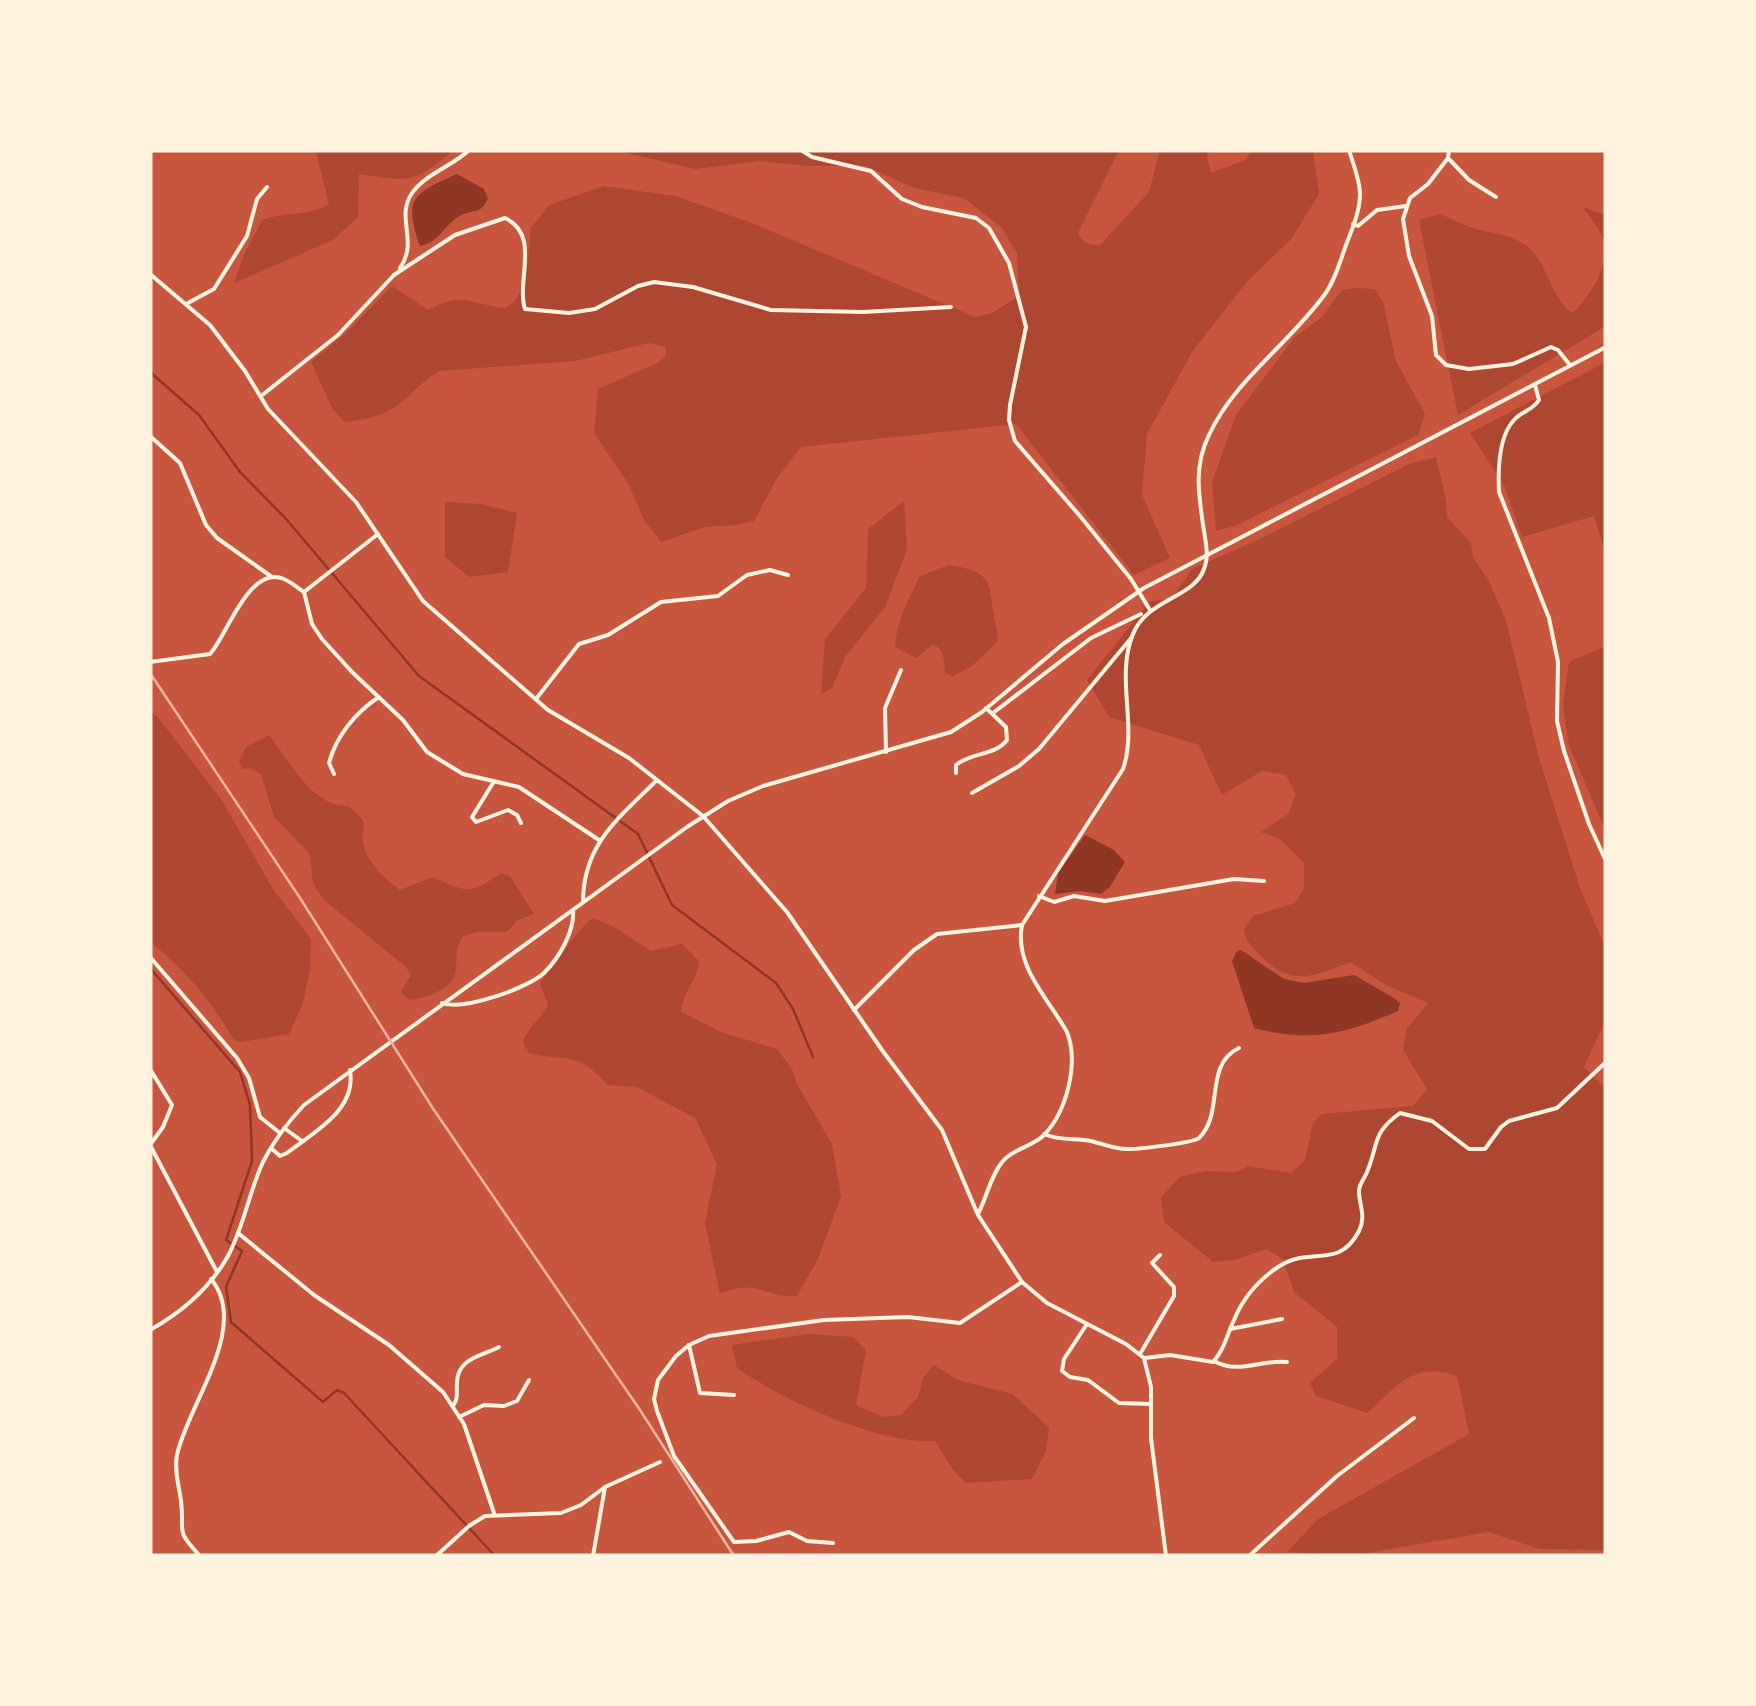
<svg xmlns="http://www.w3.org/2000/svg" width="1756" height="1706" font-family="Roboto,sans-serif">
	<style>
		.green { fill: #ae4732 }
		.water { fill: #8f3625 }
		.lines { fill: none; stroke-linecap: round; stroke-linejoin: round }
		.stream { stroke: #8f3625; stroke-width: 2.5 }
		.minor { stroke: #fff3e0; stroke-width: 4 }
		.tertiary { stroke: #fff3e0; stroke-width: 4 }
		.rail { stroke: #e9b49f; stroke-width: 2.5 }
	</style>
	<rect width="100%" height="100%" fill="#c8553d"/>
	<g class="green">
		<path d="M318,150H449L450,153C412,185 407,181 359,174L358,217L333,240L234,283L244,255L262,220C284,212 310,216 329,204L316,152Z"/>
		<path d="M614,150H1119L1078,233C1083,243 1089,246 1100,245L1149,192L1160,150H1210L1207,157L1211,173L1245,160L1252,150H1313L1319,194L1291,239L1246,283L1192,352L1147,434L1142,495L1170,558L1134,575L1016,424L801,447L777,478L754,521L737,525L705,527L661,542L644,520L629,485L594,433L598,389L657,363L666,355L665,347L649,343L575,361L439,371C417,383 403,408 379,415C368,419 356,420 345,422L332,408L311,362L345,334L392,286L428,310C463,291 469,304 506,308L515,301L526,280L531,228L549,205L604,186L675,196L752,223L975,317L992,313L1019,296L1017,253L1002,228L964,198L914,188L866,166H808L760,161L695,169Z"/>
		<path d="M1583,207L1606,215V326L1458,415L1419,220L1440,214C1450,218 1460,224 1470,227C1490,234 1512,233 1529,248C1549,266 1552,301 1573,313C1591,294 1609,269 1604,241C1601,230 1589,217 1583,207Z"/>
		<path d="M1356,288L1375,289L1383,302L1396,361L1425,414L1418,435L1237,525L1216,531L1212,482L1236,415L1295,337L1322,317L1342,290Z"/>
		<path d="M1606,362V555L1594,516L1522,537L1505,487L1470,433Z"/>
		<path d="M1436,457L1446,500L1447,517L1471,543L1473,558L1488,579L1506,620L1539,758L1580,888L1606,949V1019L1584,1067L1606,1089V1550L1539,1549L1489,1532L1349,1556L1287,1552L1318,1519L1469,1434L1457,1376C1413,1361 1397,1386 1367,1413L1316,1396L1310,1383L1337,1359V1327L1294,1292L1283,1259L1266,1249L1235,1260L1213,1262L1164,1222L1161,1197L1180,1177L1206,1171L1236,1172L1248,1166L1291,1173L1305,1160L1313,1123L1322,1114L1413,1106L1427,1089L1403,1050L1406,1030L1428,1003L1386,985L1350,962C1313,977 1291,987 1261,956C1252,947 1245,941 1244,929L1253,916L1295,903L1304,888V863L1280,839L1261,832L1288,814L1296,795L1286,775L1262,771L1222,795L1199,745L1109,717L1087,680L1150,601L1172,599L1192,569L1262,538L1409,464Z"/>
		<path d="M904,501L907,549L885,607L845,657L832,688L821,694L825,639L866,588L868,529Z"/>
		<path d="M445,502L481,504L517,513L508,572L469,577L445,557Z"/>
		<path d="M949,565C977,570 989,572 992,602C993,615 997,627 998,641L972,666L953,676L945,673C944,662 945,647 932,645L916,658L895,647C896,622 909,599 920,576Z"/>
		<path d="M1606,646V832L1569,745L1563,705L1569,662Z"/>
		<path d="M150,712L157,716L221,799L273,889L311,939L310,970L302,1006L289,1034L242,1042L234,1040C213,1003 184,968 150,942Z"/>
		<path d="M269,735C288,759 312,807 348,806C375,828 358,822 364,847C369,865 386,879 400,890L433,877C467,892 468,896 501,873L510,876L534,914L518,920L507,932H478L463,936C455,949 457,955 456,969C456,989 425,998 409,1000L401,992L411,975L406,967L324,900L313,883L310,854L274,817L261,774L250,768L243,769L239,761L246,747Z"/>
		<path d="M593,918L616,928L651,951L682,944L699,961C697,982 682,993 681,1012L721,1032L777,1049L792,1069L797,1084L832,1144L841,1196L818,1259L797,1296C765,1299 758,1277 720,1294L705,1223L717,1164L695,1118L637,1087L608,1085C576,1050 572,1063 529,1053L523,1042C527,1028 541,1019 548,1005L540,983C555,964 575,932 593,918Z"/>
		<path d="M808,1334L853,1337L866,1350L856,1405L883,1417L901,1415L918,1397L923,1378L934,1365L958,1380L1013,1394L1049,1428L1046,1451L1032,1479L966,1483L953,1470L935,1441C878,1444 784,1401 737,1368L732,1345Z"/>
	</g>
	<g class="water">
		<path d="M457,174L484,189L488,198C481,215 474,209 461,215C445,224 440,242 420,246C403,197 413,194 457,174Z"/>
		<path d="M1085,835L1114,850L1125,862L1109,888L1101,894L1079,891L1055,894L1058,873Z"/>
		<path d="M1241,950L1284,979L1304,983L1354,975L1394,998L1400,1003L1398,1011C1345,1034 1312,1043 1254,1028L1232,961L1237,951Z"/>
	</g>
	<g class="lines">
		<g class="stream">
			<path d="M150,372L199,415L240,472L287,520L419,676L638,834L672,905L776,983L793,1009L813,1057"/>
			<path d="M150,968L240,1072L250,1105L252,1161L226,1240L242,1251L226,1287L231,1322L323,1402L337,1390L344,1393L495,1556"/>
		</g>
		<g class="minor">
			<path d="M801,150L812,157L871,171L902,199L922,207L976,218L989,228L1009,263L1026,327L1010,405L1009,420L1015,441L1080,516L1131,579L1150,610"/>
			<path d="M1449,150L1448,158L1428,184L1410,198L1403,219L1409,256L1432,316L1436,355L1446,365L1469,369L1513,364L1551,347L1558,350L1570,365"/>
			<path d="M1448,158L1469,180L1496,197"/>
			<path d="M1353,224L1358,226L1377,210L1406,206"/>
			<path d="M400,268C419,241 395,218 412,193C425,174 453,166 469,150"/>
			<path d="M150,274L210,325L245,371L268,409L356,502L423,601L548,710L629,758L703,816L787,912L882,1050L942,1130L978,1215L1022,1282L1047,1303L1126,1344L1144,1358L1151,1387V1438L1166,1556"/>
			<path d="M394,275L455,235L505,218C541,235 516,280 525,309L569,313L595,309L638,286L654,282L693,287L771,310L863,312L951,307"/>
			<path d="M186,304L214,289L247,236L257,199L267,187"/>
			<path d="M1535,385L1539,400C1532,411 1522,411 1514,420C1498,437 1498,471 1499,492L1549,618L1558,662L1557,721L1564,751L1589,824L1606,861"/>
			<path d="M261,396L338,335L394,275"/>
			<path d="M150,436L180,463L206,525L217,538L272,577"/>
			<path d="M304,592L312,624L322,639L352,672L403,720L427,752L463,774L519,787L599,840"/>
			<path d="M150,662L210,654C227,636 249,564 284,579C291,582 298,588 304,592L378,534"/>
			<path d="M536,699L579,644L608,635L661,602L718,596L747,575L770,570L788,575"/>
			<path d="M993,713L1091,638L1141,614"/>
			<path d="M886,752L885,708L901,670"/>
			<path d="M956,773V765C971,752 995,756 1007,740L1006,727L986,708"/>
			<path d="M334,774L329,763C336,736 356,712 379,697"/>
			<path d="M493,783L472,817L476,822L508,810L517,815L521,823"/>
			<path d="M972,793L1019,766L1039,749L1132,637"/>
			<path d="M1039,896L1054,902L1074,896L1105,901L1234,879L1264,881"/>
			<path d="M583,902C583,844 619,818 657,780"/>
			<path d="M150,957L237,1058L249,1078L260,1117L280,1133"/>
			<path d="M442,1003C463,1011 528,988 544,973C559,958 575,931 573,910"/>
			<path d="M854,1010L914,950L937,934L1022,925"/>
			<path d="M150,1069L172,1105L163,1127L150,1145L217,1272"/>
			<path d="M284,1128L302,1141"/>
			<path d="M1044,1134C1060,1141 1075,1138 1091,1141C1103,1144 1117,1150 1129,1149C1140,1149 1193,1143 1199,1138C1225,1113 1203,1065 1239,1048"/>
			<path d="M272,1149L280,1156L287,1153C314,1132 357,1110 350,1070"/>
			<path d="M979,1212C987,1196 991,1175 1003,1161C1013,1149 1031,1147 1043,1136C1067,1112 1079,1063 1067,1032C1048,998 1014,966 1022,925L1123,769C1138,726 1115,677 1133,634C1147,599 1194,598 1204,569C1209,557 1206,544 1204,531C1199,497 1193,467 1209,435C1235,379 1290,343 1325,294C1335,280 1340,262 1346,245C1352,230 1360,211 1360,194C1360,180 1353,164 1349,150"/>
			<path d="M238,1233L314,1295L389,1345L443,1392L464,1424L494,1513"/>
			<path d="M1087,1324L1064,1359L1062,1371L1070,1377L1088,1380L1119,1403L1151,1404"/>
			<path d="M1230,1329L1282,1319"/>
			<path d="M689,1345L700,1393L734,1395"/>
			<path d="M1140,1354L1174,1296V1287L1152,1263L1160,1255"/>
			<path d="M1145,1358L1170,1355L1213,1362C1224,1350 1227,1335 1234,1320C1243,1298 1259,1280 1278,1267C1310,1245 1338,1271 1359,1231C1366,1217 1360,1207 1359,1193C1358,1185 1364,1180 1367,1172C1379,1144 1371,1134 1400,1113L1432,1121L1469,1149H1485L1501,1127L1509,1121L1557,1108L1606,1062"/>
			<path d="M1214,1361C1238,1375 1262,1359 1287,1362"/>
			<path d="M453,1406C459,1397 456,1393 457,1382C458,1358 482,1356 499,1347"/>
			<path d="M459,1417L484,1405L504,1406L517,1401L529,1380"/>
			<path d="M833,1543L807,1541L789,1532L756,1541L734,1542L674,1456L657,1411L654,1399L658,1380L676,1356L689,1345L709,1336L824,1320L908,1317L960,1323L1022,1282"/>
			<path d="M200,1556C174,1528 185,1534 181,1501C179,1486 174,1470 177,1455C187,1406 251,1327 211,1279"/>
			<path d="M436,1556L469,1526L485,1516L561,1513L581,1505L605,1487"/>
			<path d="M593,1556L605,1487L660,1462"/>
			<path d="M1249,1556L1337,1476L1414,1418"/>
		</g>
		<path class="tertiary" d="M150,1330C182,1312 210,1288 228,1256C244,1226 249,1192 263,1162C274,1140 288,1122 304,1105L687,827L728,801L763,786L951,732L982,712L1063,644L1144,588L1606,347"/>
		<path class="rail" d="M150,673L300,898L434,1110L640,1410L734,1556"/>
	</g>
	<rect width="1756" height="1706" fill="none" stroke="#fff3e0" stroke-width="305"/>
</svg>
